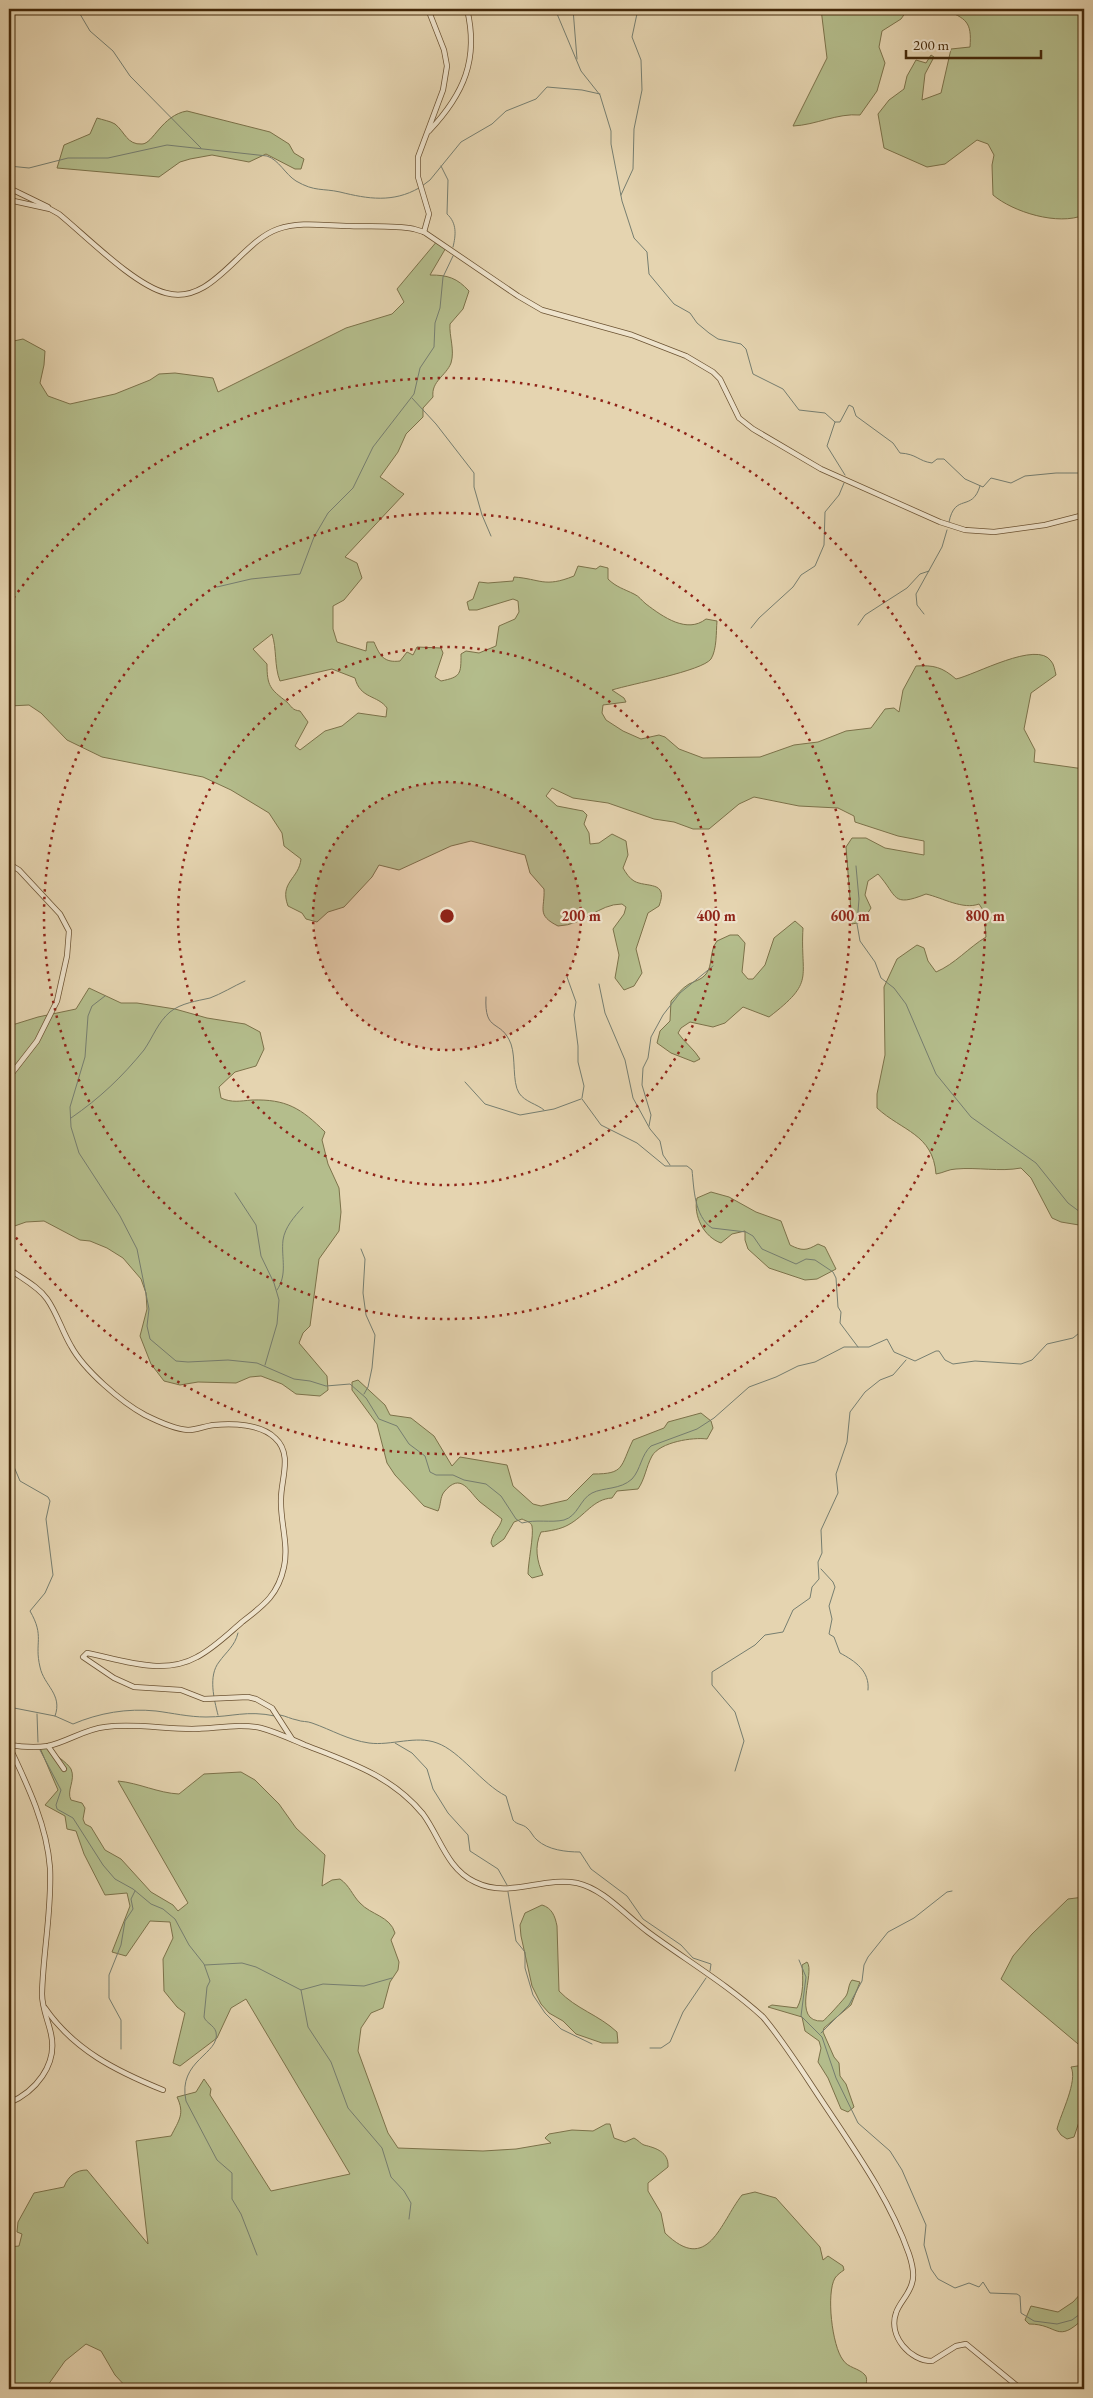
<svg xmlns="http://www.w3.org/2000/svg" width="1093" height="2398" font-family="'EB Garamond',serif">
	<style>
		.green { fill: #b4bd8c; stroke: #7c724a; fill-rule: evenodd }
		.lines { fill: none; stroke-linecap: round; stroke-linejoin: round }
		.stream { stroke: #767e70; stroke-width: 1 }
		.minor-casing { stroke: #6c5333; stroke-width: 6 }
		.minor { stroke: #eee3cc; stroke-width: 4.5 }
		.ring { fill: none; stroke: #8f2418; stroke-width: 2.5; stroke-dasharray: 2.5 5 }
		.centre { fill: #8f2418; stroke: #eee3cc; stroke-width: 2.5 }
		.ring-label { font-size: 15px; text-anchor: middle; font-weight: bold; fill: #8f2418; stroke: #eee3cc; stroke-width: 4.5; stroke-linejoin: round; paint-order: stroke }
	</style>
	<rect width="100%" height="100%" fill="#e5d4b0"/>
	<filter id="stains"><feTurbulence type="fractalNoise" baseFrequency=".004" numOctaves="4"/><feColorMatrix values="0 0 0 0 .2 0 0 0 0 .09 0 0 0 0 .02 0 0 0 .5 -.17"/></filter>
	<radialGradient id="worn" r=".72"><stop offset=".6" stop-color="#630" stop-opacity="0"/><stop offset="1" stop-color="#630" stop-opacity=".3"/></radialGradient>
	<g class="green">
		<path d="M821,9H908L901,19L882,31L879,47L885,63L877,91L860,115C837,113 816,125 793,126L827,58Z"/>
		<path d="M944,9H1084V215C1058,226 1013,212 993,195L992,165L994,155L988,144L977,140L945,164L927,167L884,148L878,114L889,100L904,89L907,76L916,60L926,63L931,55L934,57L925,74L922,100L941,93L951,49L970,47C972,21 966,19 944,9Z"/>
		<path d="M187,111L270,132L289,144L294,153L304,159L301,169H295L266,154L249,162L212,155L190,159L180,162L159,177L57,168L64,145L90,134L97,118C103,120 110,121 115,124C125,132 127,145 142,144C153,144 162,115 187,111Z"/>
		<path d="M438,240L447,246L430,275C448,275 457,278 469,291L463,309L450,324C449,336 455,350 451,363C446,376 431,381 433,397L423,408V417L406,434L398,452L380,477C389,482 395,489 404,494L345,557L357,563L362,578L344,600L333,606V629L337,642L366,651L367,642H374C380,656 384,663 400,661L407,652L413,655L417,647L441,648L443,653L435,677L441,681C461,677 461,674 461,654L466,651L479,653L496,646L499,626L515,619L519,612L518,601L513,599L477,610H469L467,602L473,599L479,582L488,583L513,581L514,577C541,579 544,588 574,576L578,566L596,569L600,566L608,568V579C616,587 624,589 634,594C639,596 642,601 646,604C663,617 687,634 706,619L717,621C716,633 717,649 711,659C702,671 631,684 612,690L624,698L626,702L603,705L602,713L606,720L623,731L641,739L659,735L665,737L679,749L703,758L760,757L794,745L818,742L846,731L871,728L885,709L894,708L899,712L903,690L916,666C934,665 942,667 956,679C975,675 1037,640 1051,661C1054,664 1055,671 1056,675L1031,693L1024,729L1035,750L1034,762L1084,769V1221L1079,1225L1061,1222L1052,1218L1031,1178L1021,1168C1000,1172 977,1167 956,1169C949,1169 943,1173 936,1174C933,1134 902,1131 877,1108V1094L885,1055L884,987L897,959L917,945L924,948L928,961L936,972C955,964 968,948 986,937L985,926L987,916L979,904C963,910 943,898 926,894C891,908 898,896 878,874L868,881L865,895L871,908L862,922L852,924L846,847L852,838H866L885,848L924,855V841L898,836L855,822L854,816L838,808L799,806L754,797L739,804L709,829H693L674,822L654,819L608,803L573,798L552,788L546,796L557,806L583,811L587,815L584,824L589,833L590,844L599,843L612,834L626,841L628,855L623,868C626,873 629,878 634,881C646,888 669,880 659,906L648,913L636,949L642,973L634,986L624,990L615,978L619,955L613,929L624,914L626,907L622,904C598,904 585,925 558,926C536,915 545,909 544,889L530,873L525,855L471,841L451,846L399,870L379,865L372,877L344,907L328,912L317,922L306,919L302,913L288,906C279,882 299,879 301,859L284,846L282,833L269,813L231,790L203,777L102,757L67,740L41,713L29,705L9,706V342L23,339L45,351L44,365L40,383L48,396L70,404L115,394L150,380L159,374L175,373L213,378L218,392L346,328L392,314L404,302L397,289ZM272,634C277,649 274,666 280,681L332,669L355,678C360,699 378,695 387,708L386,717L358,713L342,726L325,731L300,750L295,746L308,722L300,711C292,710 292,707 287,702C270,689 267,686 267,664L253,649Z"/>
		<path d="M795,921L803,928C800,979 816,981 769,1017L743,1007L725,1023L713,1027L690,1022L681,1028L678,1033C685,1043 694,1049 700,1059L694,1062L671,1053L657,1043L660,1031L670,1021L671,1001C676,996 682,988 689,984C695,981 701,980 706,974C713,966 709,951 717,941L730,935H738L745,943L742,972L748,979H753L765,965L774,938Z"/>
		<path d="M89,988L121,1003H137L175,1009L207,1018L245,1024L260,1032L264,1049L256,1066L235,1072L219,1087L221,1098C232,1103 240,1101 252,1100C286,1099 301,1108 325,1132L322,1140L328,1164L339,1188L341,1212L339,1231L319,1259L310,1326L303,1333L299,1343L327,1376L328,1390L320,1396L296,1394L282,1384L261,1376L250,1377L236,1383L198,1382L180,1385L164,1381L151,1364L140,1336L147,1309L146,1293L141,1279L123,1258L107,1248L90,1241L80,1240L44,1221L26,1222L9,1228V1026L38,1017L76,1009Z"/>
		<path d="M711,1192L729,1197L756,1212L781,1221L790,1245C802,1251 806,1251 818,1244L825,1247L836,1269L817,1279L805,1280L769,1268L748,1249L745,1240V1231L732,1234L721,1243C704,1237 693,1216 697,1198Z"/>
		<path d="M358,1380L385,1405L390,1415L411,1418L434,1436L452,1466L460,1457L507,1465L513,1486L533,1504L541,1506L567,1500L593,1474C625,1474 620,1467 633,1440L664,1428L668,1422L701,1413L711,1421L713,1428L707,1439C693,1437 660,1442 652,1456C646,1467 645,1479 638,1489L617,1491L612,1498C593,1499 585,1516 568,1525C561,1529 550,1531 541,1532C534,1547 537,1561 543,1575L532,1578L528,1574C528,1563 534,1535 532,1526C531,1522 526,1521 522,1519L514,1522L504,1539L493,1547L491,1543C492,1533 500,1528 502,1519C495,1513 487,1508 480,1502C469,1492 461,1471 444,1492C440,1497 441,1505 438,1511L424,1506L395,1475L387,1463L377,1424L352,1390V1382Z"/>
		<path d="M48,1747C54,1755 67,1762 71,1769C76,1780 66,1791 71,1800L82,1803L85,1808L83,1819L85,1824L91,1827L105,1850L121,1859L151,1892L173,1905L178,1911L188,1903L118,1781C139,1783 158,1793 179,1794L204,1774L241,1772L255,1780L279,1804L296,1828L325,1855L322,1886L332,1880L340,1879C350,1886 352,1895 360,1903C371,1915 390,1916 395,1933L391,1940L399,1962L398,1970L390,1982L383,2008L371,2013L361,2028L358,2051L388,2133L398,2148L483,2151L516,2149L551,2143L545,2138L549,2134L572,2130L593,2131L606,2124H610L614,2138L625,2142L634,2138C638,2140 641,2144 644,2145C656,2148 669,2152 668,2167L648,2183V2191L661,2213L665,2233C708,2275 720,2223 742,2195L755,2192L776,2198L820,2247L823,2260L828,2256L843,2266L844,2270C841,2272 837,2275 835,2278C826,2293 832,2346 843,2360C848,2368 859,2368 865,2375C868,2378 866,2385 865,2389H128L115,2375L101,2351L86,2344L65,2361L48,2385L49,2389H9V2247L19,2246L22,2234L17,2232L18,2222L34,2193L64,2187C68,2176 76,2170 87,2170L148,2244L136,2141L171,2136C179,2120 185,2114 177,2097L196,2092L204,2079L211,2089L210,2095L271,2191L350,2174L246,1999L231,2008L217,2038L180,2066L173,2063L185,2013L177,2007L164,1991L163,1959L173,1938L170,1922L150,1921L126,1956L112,1952L130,1906L127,1893L105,1895L84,1854L76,1831L67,1829L65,1816L45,1805L58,1790L40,1748Z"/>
		<path d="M1084,1897V2049L1001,1979L1013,1956L1032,1934L1068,1899Z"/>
		<path d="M542,1905C552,1908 555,1916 557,1926L559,1991C576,2009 599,2015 617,2032L618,2043H602L576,2034L563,2021L549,2013L541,2004L532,1986L521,1936L520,1925L525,1913Z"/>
		<path d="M807,1962C816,1972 790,2023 823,2021C826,2019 844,1999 846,1996C849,1991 848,1985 852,1980L860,1982L851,2005L824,2028L823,2032L834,2057L839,2063L840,2076L846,2084L854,2107L848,2112L841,2109L828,2078L818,2062L821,2048L819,2041L805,2031L802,2017L768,2007L772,2005L797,2008C804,1995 803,1978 802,1965Z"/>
		<path d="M1084,2065V2118L1081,2116L1074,2137L1067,2139L1061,2135L1057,2129C1061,2113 1078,2081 1071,2067Z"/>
		<path d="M1084,2290V2318C1056,2345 1059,2324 1029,2324L1025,2320L1031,2306L1058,2312L1073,2302Z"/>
	</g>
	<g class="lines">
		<g class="stream">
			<path d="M77,9L90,31L113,51L130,76L201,148"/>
			<path d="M555,9L581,71L600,95L611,131V144L622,201L634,238L647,252L649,274L674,304L690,313L697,323L709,333L718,339L741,344L746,349L753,374L783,389L799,410L825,413L835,422"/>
			<path d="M573,9L577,59"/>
			<path d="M9,166L29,168L68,158H108L167,145L267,156C279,160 285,174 296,181C315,192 322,188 340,192C368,199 393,203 419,188"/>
			<path d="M441,166L448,180L447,214C457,223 456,235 453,247"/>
			<path d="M422,186L430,180L461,142L492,124L506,111L536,99L547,87L582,90L600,94"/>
			<path d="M621,195L633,169L634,129L642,90L641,60L632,37L638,9"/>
			<path d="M412,398L436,424L474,473V487L482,515L491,536"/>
			<path d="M845,475L827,446L835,422H840L849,405L853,407L856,416L893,443L900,453C917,454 918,461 932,463L937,459H944L965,479L983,487L991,478L1011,483L1025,476L1056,473H1078L1084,471"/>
			<path d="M949,522C955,492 972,513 980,486"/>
			<path d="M217,587L251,579L300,574L314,537L328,513L353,488L373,447L414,394L420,368L434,347L435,323L440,308L443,277L453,256"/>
			<path d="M924,614L917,605L916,594L942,547L947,530"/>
			<path d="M858,625L865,615L907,588L920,574L929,571"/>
			<path d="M751,628L759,618L793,587L801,575L815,566L824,545L825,512L839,495L844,483"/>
			<path d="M856,866L859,899L857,924L860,941L875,962L881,978L894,988L906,1004L936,1074L971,1117L1036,1163L1068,1203L1084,1215"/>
			<path d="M567,977L576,1002L574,1015L578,1046V1062L584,1086L582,1098"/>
			<path d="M599,984L605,1013L625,1060L633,1098L650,1129L660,1141L663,1155L670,1165"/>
			<path d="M105,996L92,1006L88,1016L85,1057L70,1107L71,1127L79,1153L120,1216L137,1249L149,1309L147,1326L150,1339L176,1361L188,1362L228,1360L257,1363L294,1379L310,1381L326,1386L350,1384L366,1398L379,1419L397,1426L409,1444L425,1456L430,1472L436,1475H453L464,1480L486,1484L501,1496L516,1519L522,1523C536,1519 551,1523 564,1520C578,1516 580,1499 592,1493C604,1487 620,1490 632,1479C641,1469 641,1455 651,1446L697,1429L714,1418L749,1387L776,1377L798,1366L815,1362L844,1347H869L887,1339L894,1352L915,1361L936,1351H939L945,1360L953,1364L975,1361L1021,1364L1032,1360L1047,1344L1073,1338L1084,1329"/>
			<path d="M486,997C484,1034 501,1018 511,1044C516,1058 512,1082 519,1093C525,1102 537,1104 544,1110"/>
			<path d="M465,1082L485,1104L520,1115L554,1109L581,1099"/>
			<path d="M582,1099L601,1125L637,1143L665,1166H687L692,1170C694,1188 694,1216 712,1228L746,1232L753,1236L762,1249L796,1264L806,1259L815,1260L833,1272L836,1278L838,1307L841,1312L840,1323L858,1347"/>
			<path d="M71,1118C100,1098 122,1077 144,1050C153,1037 158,1022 170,1012C181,1003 197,1001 210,998C221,994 234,986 245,981"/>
			<path d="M649,1126L651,1115L642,1085L643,1068L648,1058L651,1037L663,1015L680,993L713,966"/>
			<path d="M235,1193L256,1225L261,1256L274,1283L279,1300L277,1324L265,1365"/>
			<path d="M361,1249L365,1259L363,1293L366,1315L375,1335L372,1368L368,1387L364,1394"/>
			<path d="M277,1290C288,1274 281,1258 283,1240C285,1227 294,1217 303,1207"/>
			<path d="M9,1455L20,1481L48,1497L50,1501L46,1519L53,1575L45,1593L30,1611C45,1637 34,1642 40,1667C44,1686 63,1694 55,1716"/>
			<path d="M821,1569L833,1582L835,1587L829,1606L832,1619L829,1634L834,1637L840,1653C855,1661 870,1671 868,1690"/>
			<path d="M9,1707L55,1716L73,1724C99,1713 127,1708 156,1711C172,1713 189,1717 206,1717C233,1717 246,1710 275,1716"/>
			<path d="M37,1714L38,1742"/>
			<path d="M218,1715C214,1699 208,1676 219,1662C226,1652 235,1646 238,1633"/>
			<path d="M280,1715C286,1716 291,1719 297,1720C302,1722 307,1721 312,1723C332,1730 348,1740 369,1743C391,1746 416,1735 437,1743C460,1751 482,1784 506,1796L513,1820C517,1825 523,1824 527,1828C531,1831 533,1837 537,1840C548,1850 566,1852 580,1852L591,1869L627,1896L643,1919L681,1945L693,1958L711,1964L710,1971"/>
			<path d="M395,1743L412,1753L427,1769L433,1789L448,1813L468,1835L470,1851L498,1869L507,1885"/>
			<path d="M40,1750L61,1790L56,1805L57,1809L73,1818L103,1865L115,1879L133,1889L151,1904L163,1909L175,1919L189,1945L204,1964L210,1981L207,1987L204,2017C206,2023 214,2025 216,2032C221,2054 177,2060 186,2101L217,2160L232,2173V2199L241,2214L257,2255"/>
			<path d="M735,1771L744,1741L735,1712L712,1685V1672L755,1645L765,1635L783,1632L793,1610L810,1598L812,1587L819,1579L818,1562L822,1553L821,1530L838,1493L836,1474L847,1442L850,1412L865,1392L880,1380L893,1375L906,1360"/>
			<path d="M508,1892L516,1941L525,1952V1968L533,1995L545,2013L561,2029L592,2044"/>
			<path d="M799,1960L806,1977L801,2016L822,2037L836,2078L858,2123L890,2151L902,2170L926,2225L924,2245L931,2269L938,2279L955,2288L969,2283L979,2287L983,2282L990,2293L1017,2294L1020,2296L1021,2313L1034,2321L1057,2324L1072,2320L1084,2311"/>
			<path d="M205,1965L242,1963L256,1967L301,1990L323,1984L364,1986L392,1978"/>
			<path d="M301,1990L308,2027L331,2062L348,2108L382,2148L391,2177L404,2191L411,2203L409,2219"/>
			<path d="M821,2033L849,2005L862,1981L864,1965L868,1957L888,1932L914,1918L947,1892L952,1891"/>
			<path d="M650,2048H661L670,2042L683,2012L706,1978"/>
			<path d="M121,2049V2020L109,1998V1975L121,1945L125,1921L133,1909L131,1899L135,1891"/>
		</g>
		<g class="minor-casing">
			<g id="minor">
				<path d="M429,131C464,94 479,59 467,9"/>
				<path d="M9,188L48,207"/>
				<path d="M9,200L50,209L59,214C86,236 134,285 166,293C212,306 240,242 278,229C302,221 325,226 350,226C371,227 393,225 414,229L424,232L518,296L542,310L632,335L686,356L713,372L720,379L739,418L753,429L821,469L940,522L965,530L994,532L1045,525L1084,515"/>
				<path d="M424,232L429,214L418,177V157L443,90L447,66L444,50L428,9"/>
				<path d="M9,864L19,870L60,914L69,931L67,956L57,1001L37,1041L9,1077"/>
				<path d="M9,1269C21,1278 38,1286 47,1299C57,1313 62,1331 71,1346C84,1370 121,1402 145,1415C157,1421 174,1429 188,1430C196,1430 205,1426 214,1425C232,1423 261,1424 275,1438C293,1454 281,1479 281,1499C280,1521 289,1545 284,1567C278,1595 264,1605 242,1622C228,1634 214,1648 197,1657C163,1676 122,1660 87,1653L83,1657L114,1678L134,1687L181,1690L204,1699L248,1697L256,1699L272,1708L292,1739"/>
				<path d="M9,1745C22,1747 35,1748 48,1746C67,1742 85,1729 105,1727C134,1723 162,1729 192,1729C214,1729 239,1723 261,1728C276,1732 291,1739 305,1745C349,1762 392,1776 423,1814C440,1837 447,1869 475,1882C509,1899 543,1876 577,1883C604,1889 626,1916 648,1932C686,1960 728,1985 763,2017C784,2042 802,2071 820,2098C853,2148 889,2197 909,2254C912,2263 915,2274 912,2283C909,2295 899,2303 896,2313C888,2336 910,2361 932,2361L956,2346L966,2344L1021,2389"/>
				<path d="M9,1746C27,1784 47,1825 50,1868C52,1910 43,1952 42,1994C42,2008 48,2020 51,2034C58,2065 35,2092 9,2103"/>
				<path d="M48,1746L64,1769"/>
				<path d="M45,2008C74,2050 116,2071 163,2090"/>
			</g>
		</g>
		<use href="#minor" class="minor"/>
	</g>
	<circle cx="447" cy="916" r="134" fill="#8f2418" fill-opacity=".12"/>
	<g class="ring">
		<circle cx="447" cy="916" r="134"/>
		<circle cx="447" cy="916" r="269"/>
		<circle cx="447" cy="916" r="403"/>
		<path d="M9 604A538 538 0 1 1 9 1228"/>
	</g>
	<circle cx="447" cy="916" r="8" class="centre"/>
	<g class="ring-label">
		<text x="581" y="921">200 m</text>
		<text x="716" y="921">400 m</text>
		<text x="850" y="921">600 m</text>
		<text x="985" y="921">800 m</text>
	</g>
	<rect width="1093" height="2398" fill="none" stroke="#e5d4b0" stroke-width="30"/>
	<rect x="10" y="10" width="1073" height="2378" fill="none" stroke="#442809" stroke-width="2.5"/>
	<rect x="15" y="15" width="1063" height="2368" fill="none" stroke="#442809"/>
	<path d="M906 50v8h135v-8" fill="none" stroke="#442809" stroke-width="2.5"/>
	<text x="913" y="50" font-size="15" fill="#442809" stroke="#eee3cc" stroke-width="4" paint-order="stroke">200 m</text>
	<rect width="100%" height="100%" filter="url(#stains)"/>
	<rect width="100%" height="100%" fill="url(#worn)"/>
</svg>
